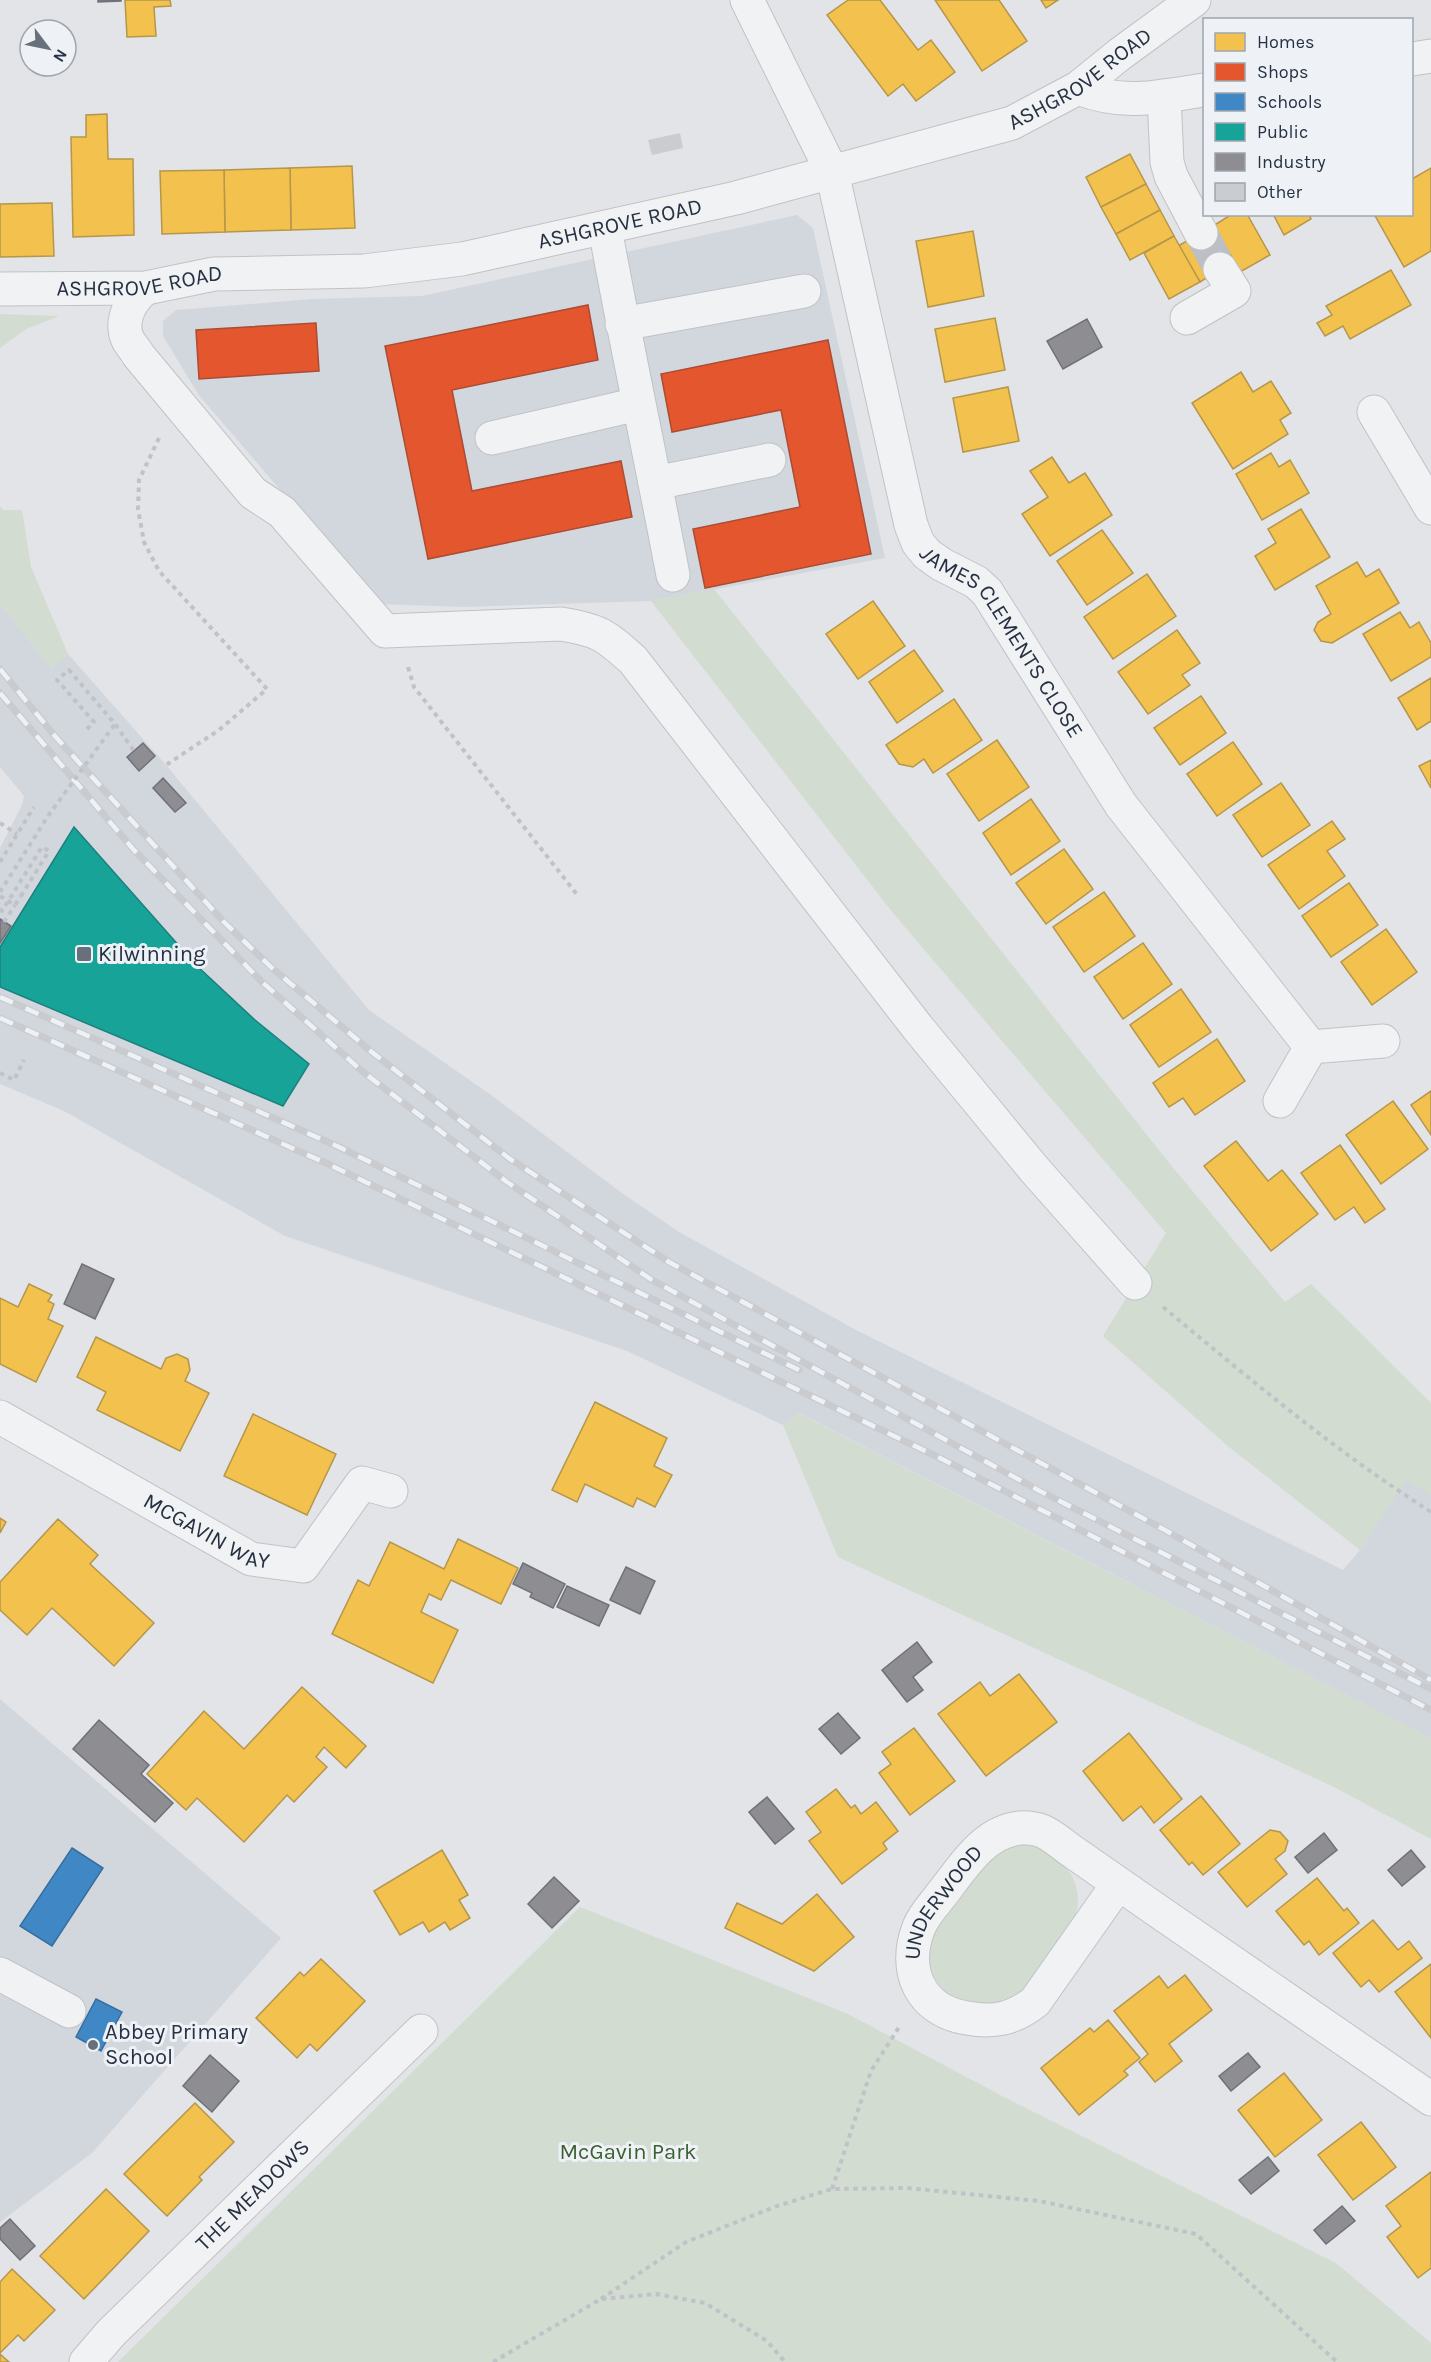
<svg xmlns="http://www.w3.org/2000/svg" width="1431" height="2362" font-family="Karla,sans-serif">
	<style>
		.built { fill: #d2d7de }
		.green { fill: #d2dcd1 }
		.homes { fill: #f2c14e; stroke: #b5964b; stroke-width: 1.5 }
		.shops { fill: #e4572e; stroke: #ab4c34; stroke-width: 1.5 }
		.schools { fill: #3f88c5; stroke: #386e9e; stroke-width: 1.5 }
		.public { fill: #17a398; stroke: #1c817e; stroke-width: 1.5 }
		.industry { fill: #8d8d92; stroke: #6e717a; stroke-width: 1.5 }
		.building { fill: #caccd0 }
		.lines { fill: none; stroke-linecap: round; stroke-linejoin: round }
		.minor-tunnel { stroke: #bcc0c6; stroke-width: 33; stroke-dasharray: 33 16; stroke-linecap: butt }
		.minor-casing { stroke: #c0c2c5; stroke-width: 35 }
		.path { stroke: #c0c2c7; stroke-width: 4; stroke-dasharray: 4.5 4.5; stroke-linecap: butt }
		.minor { stroke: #f1f2f4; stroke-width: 33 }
		.rail-casing { stroke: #c9cbcf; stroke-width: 7 }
		.rail { stroke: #eef2f7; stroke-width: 4.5; stroke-dasharray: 14; stroke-linecap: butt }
		.path-bridge { stroke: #c0c2c7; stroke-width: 4; stroke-dasharray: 4.5 4.5; stroke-linecap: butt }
		.poi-dot { fill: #68707c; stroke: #eef2f7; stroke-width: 2 }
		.labels { text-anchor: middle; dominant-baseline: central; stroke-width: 6; stroke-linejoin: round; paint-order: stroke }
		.street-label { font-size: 22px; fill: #263143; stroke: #eef2f7 }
		.poi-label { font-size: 22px; fill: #263143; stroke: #eef2f7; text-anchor: start }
		.park-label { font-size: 22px; fill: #3b6031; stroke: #eef2f7 }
	</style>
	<rect width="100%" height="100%" fill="#e2e4e7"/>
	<g class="built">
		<path d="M797,215L813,228L885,558L651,601L465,607L378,604L198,394L163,336V321L176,310L313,299L422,296Z"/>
		<path d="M0,603L51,669L68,654L166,765L369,1010L491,1095L622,1193L679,1232L858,1331L1343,1570L1360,1550L1407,1479L1431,1495V1738L799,1413L783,1425L627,1351L285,1236L64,1111L0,1084V848L22,805L24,796L0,767Z"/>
		<path d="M0,1699L281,1938L92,2153L0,2222Z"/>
	</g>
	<g class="green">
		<path d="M0,314L59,316L26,329L0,348Z"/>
		<path d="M0,506L3,510H22L31,567L68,654L51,669L0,603Z"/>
		<path d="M714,589L1170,1164L1285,1302L1311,1284L1431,1403V1495L1407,1480L1360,1550L1229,1447L1103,1336L1166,1233L893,913L651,601Z"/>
		<path d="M798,1413L1431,1738V1839L1332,1786L838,1557L783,1425Z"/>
		<path d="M1019,1843C1054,1847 1086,1875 1076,1914C1071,1931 1057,1946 1047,1960C1033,1979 1022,1999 998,2006C989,2009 972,2005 962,2003C952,2001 944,1991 938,1983C914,1948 944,1914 964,1886C971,1876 977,1864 985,1856C992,1849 1009,1846 1019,1843Z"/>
		<path d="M580,1907L848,2014L1002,2096L1336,2263L1431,2343V2362H118Z"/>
	</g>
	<g class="homes">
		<path d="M125,0H170L171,6L154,7L156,36L127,37Z"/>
		<path d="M848,0H880L918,50L931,40L955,72L916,101L903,84L888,96L827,15Z"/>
		<path d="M935,0H999L1027,41L982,71Z"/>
		<path d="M1041,0H1058L1046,8Z"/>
		<path d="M107,114L108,159H133L134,235L73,237L71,137H86V115Z"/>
		<path d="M1130,154L1146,184L1101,207L1086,177Z"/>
		<path d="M352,166L355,228L291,230L290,168Z"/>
		<path d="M290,168L291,230L225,232L224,170Z"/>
		<path d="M1431,168V251L1404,267L1374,214H1412V179Z"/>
		<path d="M224,170L225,232L162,234L160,171Z"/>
		<path d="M1146,184L1160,210L1116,234L1101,207Z"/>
		<path d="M52,203L54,256L0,257V204Z"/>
		<path d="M1160,210L1174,236L1130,260L1116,234Z"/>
		<path d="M1232,214H1247L1270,255L1240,272L1213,226Z"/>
		<path d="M1273,214H1309L1311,219L1284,235Z"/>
		<path d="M1213,226L1234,261L1200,282L1178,246Z"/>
		<path d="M973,231L984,296L928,307L916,241Z"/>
		<path d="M1174,236L1200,282L1169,299L1144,253Z"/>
		<path d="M1391,270L1411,305L1350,339L1343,326L1325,336L1317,323L1332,315L1326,306Z"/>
		<path d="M995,318L1005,370L945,382L935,329Z"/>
		<path d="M1241,372L1253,392L1271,381L1291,413L1280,420L1288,434L1233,469L1192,403Z"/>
		<path d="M1008,387L1019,441L963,452L953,398Z"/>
		<path d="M1271,453L1279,467L1290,460L1309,493L1262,520L1236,474Z"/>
		<path d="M1052,457L1069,483L1085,473L1112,515L1050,556L1022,514L1048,497L1030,471Z"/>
		<path d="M1301,509L1330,557L1275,590L1255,556L1276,543L1268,529Z"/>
		<path d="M1102,530L1133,573L1087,605L1057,561Z"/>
		<path d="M1357,562L1366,577L1379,569L1399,603L1332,643L1321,641L1314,630L1318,622L1331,614L1316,586Z"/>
		<path d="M1147,574L1176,616L1113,659L1084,617Z"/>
		<path d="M873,601L905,646L858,679L826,634Z"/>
		<path d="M1400,612L1410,628L1419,622L1431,643V657L1391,681L1363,634Z"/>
		<path d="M1177,630L1200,663L1182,675L1190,685L1148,714L1118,672Z"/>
		<path d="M914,650L943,691L897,723L869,682Z"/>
		<path d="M1431,678V721L1417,730L1398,698Z"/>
		<path d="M1201,696L1226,733L1180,765L1154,728Z"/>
		<path d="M954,699L982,740L933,773L924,759L913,767L899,764L886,745Z"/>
		<path d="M997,740L1029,787L979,821L947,774Z"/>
		<path d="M1233,742L1262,784L1217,816L1187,774Z"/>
		<path d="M1431,760V788L1419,766Z"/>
		<path d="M1281,783L1310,825L1262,857L1233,815Z"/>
		<path d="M1031,799L1060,841L1011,875L983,833Z"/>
		<path d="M1332,821L1345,839L1327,851L1345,876L1299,909L1268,865Z"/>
		<path d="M1064,849L1093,889L1046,924L1016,883Z"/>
		<path d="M1349,883L1378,925L1331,957L1302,916Z"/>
		<path d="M1104,892L1135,936L1084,972L1053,927Z"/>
		<path d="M1386,929L1417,972L1372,1005L1341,962Z"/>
		<path d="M1143,943L1172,984L1123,1019L1094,977Z"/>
		<path d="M1181,989L1211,1032L1159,1067L1130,1025Z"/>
		<path d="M1217,1039L1245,1081L1195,1115L1183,1098L1169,1107L1153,1083Z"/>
		<path d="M1431,1091V1135L1411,1105Z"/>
		<path d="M1393,1101L1428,1149L1381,1184L1346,1135Z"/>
		<path d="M1236,1141L1268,1181L1282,1170L1318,1214L1271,1251L1204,1166Z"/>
		<path d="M1340,1145L1385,1209L1365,1223L1354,1207L1335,1220L1301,1173Z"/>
		<path d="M29,1284L52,1295L48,1301L54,1304L48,1319L63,1326L36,1382L0,1364V1298L18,1307Z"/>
		<path d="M96,1337L161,1369L166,1358L177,1354L188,1359L190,1370L185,1381L209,1393L180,1451L97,1410L106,1392L77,1377Z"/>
		<path d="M595,1402L667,1438L654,1466L672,1475L655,1507L637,1498L633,1507L585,1484L577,1502L552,1490Z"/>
		<path d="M253,1414L336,1454L307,1515L224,1476Z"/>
		<path d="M0,1518L6,1522L0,1533Z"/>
		<path d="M58,1519L98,1555L90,1564L154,1623L114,1666L52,1608L27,1635L0,1610V1582Z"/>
		<path d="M458,1539L518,1568L501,1604L451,1580L441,1600L429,1594L421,1612L458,1630L433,1683L332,1634L358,1580L369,1586L390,1542L444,1569Z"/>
		<path d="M1019,1674L1057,1722L986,1776L938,1714L980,1682L990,1696Z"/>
		<path d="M302,1687L366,1746L346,1768L324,1747L316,1757L327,1767L294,1802L287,1795L244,1842L197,1798L186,1810L147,1774L204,1711L244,1749Z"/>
		<path d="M914,1728L955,1781L910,1815L879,1773L891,1764L882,1752Z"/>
		<path d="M1129,1733L1182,1799L1154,1823L1141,1806L1123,1821L1083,1771Z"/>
		<path d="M836,1789L851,1808L855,1805L861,1814L876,1802L898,1831L883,1843L887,1849L842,1884L809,1841L821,1832L806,1812Z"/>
		<path d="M1201,1796L1240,1844L1203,1875L1192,1862L1189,1865L1160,1830Z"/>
		<path d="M1270,1830L1280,1832L1288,1841L1285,1851L1275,1859L1287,1874L1247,1907L1218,1872Z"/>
		<path d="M442,1850L468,1895L459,1900L470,1918L450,1930L445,1922L429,1932L423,1922L400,1935L374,1891Z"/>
		<path d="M1317,1878L1344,1911L1347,1908L1359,1923L1319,1955L1309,1941L1304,1945L1276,1911Z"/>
		<path d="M817,1894L854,1937L814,1971L725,1928L737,1903L782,1924Z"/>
		<path d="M1373,1920L1398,1950L1409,1941L1422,1958L1379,1992L1369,1980L1361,1987L1333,1953Z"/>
		<path d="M321,1959L365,2001L317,2051L310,2044L297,2058L256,2018L300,1972L304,1976Z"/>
		<path d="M1431,1964V2038L1395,1992Z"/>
		<path d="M1185,1975L1212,2010L1169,2044L1182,2061L1155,2082L1139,2062L1148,2054L1114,2011L1159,1976L1168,1988Z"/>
		<path d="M1108,2020L1140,2058L1124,2071L1128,2075L1079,2115L1041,2068L1090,2028L1094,2032Z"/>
		<path d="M1284,2073L1322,2120L1275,2157L1238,2110Z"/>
		<path d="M195,2103L234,2142L199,2177L202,2180L167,2216L124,2174Z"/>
		<path d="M1361,2122L1396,2167L1353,2200L1318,2155Z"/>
		<path d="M1431,2172V2268L1418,2278L1387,2237L1401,2226L1386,2206Z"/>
		<path d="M106,2189L149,2231L84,2299L40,2256Z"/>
		<path d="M12,2269L55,2310L24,2341L18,2335L0,2353V2282Z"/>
		<path d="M0,2354L9,2362H0Z"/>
	</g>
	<g class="shops">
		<path d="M588,305L598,360L452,390L472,491L621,461L632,517L428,559L385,346Z"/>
		<path d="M316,323L319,371L199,379L196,330Z"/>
		<path d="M828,340L871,554L705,588L693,529L800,507L781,410L672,432L661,374Z"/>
	</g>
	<g class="schools">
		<path d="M72,1848L103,1868L52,1946L20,1926Z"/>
		<path d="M96,1999L122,2012L101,2051L76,2037Z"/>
	</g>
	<path class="public" d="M74,827L196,965L255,1020L309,1064L283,1106L0,987V947Z"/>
	<g class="industry">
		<path d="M98,0H121V1L98,2Z"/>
		<path d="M1087,319L1102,347L1063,369L1047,341Z"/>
		<path d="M143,743L155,756L139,771L127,757Z"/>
		<path d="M163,778L186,803L175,812L153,788Z"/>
		<path d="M0,919L11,926L0,943Z"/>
		<path d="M82,1264L114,1279L95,1319L64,1304Z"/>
		<path d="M523,1563L565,1584L553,1608L530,1597L532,1593L513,1584Z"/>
		<path d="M626,1567L655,1581L640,1614L610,1600Z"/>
		<path d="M567,1586L609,1605L599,1626L557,1607Z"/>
		<path d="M917,1642L932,1662L913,1677L923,1690L907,1702L882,1670Z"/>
		<path d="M838,1713L860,1738L841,1754L819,1729Z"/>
		<path d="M99,1720L149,1765L141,1774L173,1803L155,1822L73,1749Z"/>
		<path d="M767,1797L794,1829L775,1844L749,1812Z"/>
		<path d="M1324,1833L1337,1850L1308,1873L1295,1857Z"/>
		<path d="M1411,1850L1425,1867L1402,1886L1388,1870Z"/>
		<path d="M554,1877L579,1901L552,1928L528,1904Z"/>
		<path d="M1248,2053L1260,2067L1231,2091L1219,2076Z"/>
		<path d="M210,2055L239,2081L212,2112L183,2086Z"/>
		<path d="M1268,2157L1279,2171L1251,2194L1239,2180Z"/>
		<path d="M1342,2206L1355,2221L1326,2244L1314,2230Z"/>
		<path d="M10,2219L35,2246L20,2260L0,2239V2228Z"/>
	</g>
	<path class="building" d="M680,133L683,148L652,155L648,140Z"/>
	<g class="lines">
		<path class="minor-tunnel" d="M1201,233L1220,269"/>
		<g class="minor-casing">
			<g id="minor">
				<path id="s1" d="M747,0L832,172L911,525L918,543L927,554L941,564L976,582L987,592L1121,805L1311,1047"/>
				<path d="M1412,59L1431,56"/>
				<path d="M1078,88C1125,106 1156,97 1204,90"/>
				<path d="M1164,96L1167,162L1171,176L1201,233"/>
				<path d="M605,228C626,344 651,459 673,575"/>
				<path d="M146,288C131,299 119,321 128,340C131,345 136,351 139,356L253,493L282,512L385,631L561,624C599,630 605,635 633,660L918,1028L1034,1169L1135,1283"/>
				<path id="s2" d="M0,289L146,288L214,274L364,271L462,259L736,198L1012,123L1078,88L1120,54L1194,0"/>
				<path d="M1187,318L1234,291L1220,269"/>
				<path d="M622,324L804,291"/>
				<path d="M1374,412L1431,508"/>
				<path d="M492,438L638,404"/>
				<path d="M655,483L769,460"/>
				<path d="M1280,1101L1311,1047L1383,1041"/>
				<path id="s3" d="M0,1417L251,1559L303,1566L362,1483L391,1491"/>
				<path id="s4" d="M1118,1884L1035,2002C1013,2019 994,2023 967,2018C920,2011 902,1970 919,1927C925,1912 939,1899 948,1886C967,1861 986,1832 1020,1828C1025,1827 1037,1829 1042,1831C1054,1836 1065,1847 1076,1854C1103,1873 1131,1892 1158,1911C1249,1974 1340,2036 1431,2099"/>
				<path d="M0,1974L69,2011"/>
				<path id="s5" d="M86,2362L111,2333L421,2031"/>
			</g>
		</g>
		<g class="path">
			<path d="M159,438L139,480L138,509L144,542L159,571L267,689L219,730L166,765"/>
			<path d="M408,667L414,687L579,897"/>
			<path d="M87,729L94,722L57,680L69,670L115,724L134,751"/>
			<path d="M0,823L17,834"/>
			<path d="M0,862L34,807"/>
			<path d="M0,909L2,911L42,847L49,851L21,896"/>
			<path d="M4,922L15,905"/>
			<path d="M0,1073L14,1080L24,1060"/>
			<path d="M1163,1307C1251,1380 1335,1451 1431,1512"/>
			<path d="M832,2189L871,2071L901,2024"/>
			<path d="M601,2299L686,2242L777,2206L832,2189L907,2188L1039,2201L1196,2234L1337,2362"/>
			<path d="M493,2362L601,2299L656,2294L705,2303L767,2341L785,2362"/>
		</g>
		<use href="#minor" class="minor"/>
		<g class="rail-casing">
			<g id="rail">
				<path d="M0,669L54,735L223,921L271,967L373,1053L510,1159L669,1262L1163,1529L1431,1680"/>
				<path d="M0,693L133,849L261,981L363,1072L507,1182L652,1280L1038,1490L1431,1689"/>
				<path d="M0,997L339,1147L799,1370"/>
				<path d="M0,1018L328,1164L944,1460L1431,1710"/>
			</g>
		</g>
		<use href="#rail" class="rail"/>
		<g class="path-bridge">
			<path d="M0,892L48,816L115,724"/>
			<path d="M0,896L15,905L21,896"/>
		</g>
	</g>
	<g class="poi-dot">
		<rect x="76" y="946" width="16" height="16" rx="3"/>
		<circle cx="93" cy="2045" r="6"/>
	</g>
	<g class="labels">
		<g class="street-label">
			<text stroke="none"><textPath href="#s2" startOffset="1112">ASHGROVE ROAD</textPath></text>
			<text stroke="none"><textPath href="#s2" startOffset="626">ASHGROVE ROAD</textPath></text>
			<text stroke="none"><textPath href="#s2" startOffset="140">ASHGROVE ROAD</textPath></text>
			<text stroke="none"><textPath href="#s1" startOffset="705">JAMES CLEMENTS CLOSE</textPath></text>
			<text stroke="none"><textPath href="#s3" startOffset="237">MCGAVIN WAY</textPath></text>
			<text stroke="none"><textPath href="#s4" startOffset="370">UNDERWOOD</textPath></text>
			<text stroke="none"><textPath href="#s5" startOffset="236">THE MEADOWS</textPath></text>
		</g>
		<g class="poi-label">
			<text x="98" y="954">Kilwinning</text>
			<text x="105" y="2032">Abbey Primary<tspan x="105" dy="25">School</tspan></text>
		</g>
		<g class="park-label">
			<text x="628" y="2152">McGavin Park</text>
		</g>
	</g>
	<rect x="1203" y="18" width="210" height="198" fill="#eef2f7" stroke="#9ea5af" stroke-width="1.5"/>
	<rect x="1215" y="33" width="30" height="18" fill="#f2c14e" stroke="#9ea5af" stroke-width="1.5"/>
	<text x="1257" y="48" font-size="18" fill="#263143">Homes</text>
	<rect x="1215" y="63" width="30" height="18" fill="#e4572e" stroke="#9ea5af" stroke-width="1.5"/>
	<text x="1257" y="78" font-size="18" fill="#263143">Shops</text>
	<rect x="1215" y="93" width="30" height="18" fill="#3f88c5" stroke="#9ea5af" stroke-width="1.5"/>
	<text x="1257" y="108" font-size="18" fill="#263143">Schools</text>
	<rect x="1215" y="123" width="30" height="18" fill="#17a398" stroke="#9ea5af" stroke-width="1.5"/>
	<text x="1257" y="138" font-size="18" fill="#263143">Public</text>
	<rect x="1215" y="153" width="30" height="18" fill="#8d8d92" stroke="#9ea5af" stroke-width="1.5"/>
	<text x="1257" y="168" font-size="18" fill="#263143">Industry</text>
	<rect x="1215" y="183" width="30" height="18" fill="#caccd0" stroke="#9ea5af" stroke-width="1.5"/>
	<text x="1257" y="198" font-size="18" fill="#263143">Other</text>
	<g transform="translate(48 48) rotate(122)"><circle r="28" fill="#eef2f7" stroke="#9ea5af" stroke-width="1.5"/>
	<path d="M0-4.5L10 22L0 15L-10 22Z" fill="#68707c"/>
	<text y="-9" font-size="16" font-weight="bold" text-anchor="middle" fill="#263143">N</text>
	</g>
</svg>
